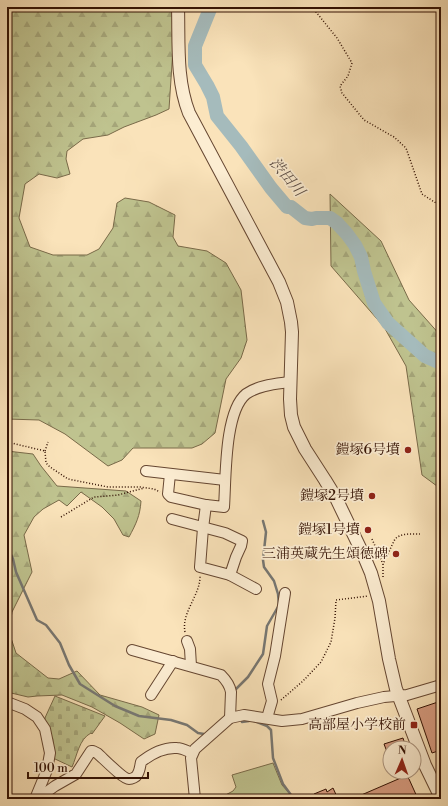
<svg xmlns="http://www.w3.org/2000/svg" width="448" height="806" font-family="'Libre Bodoni','Noto Serif JP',serif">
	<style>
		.forest { fill: url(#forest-firs); stroke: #796a49 }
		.cemetery { fill: url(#cemetery-stones); stroke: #796a49 }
		.park { fill: #bfc38f; stroke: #796a49 }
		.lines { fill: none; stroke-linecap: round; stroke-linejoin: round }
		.stream { stroke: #777772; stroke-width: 2.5 }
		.river { stroke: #a5bbbc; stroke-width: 14 }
		.building { fill: #d99d82; stroke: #331103 }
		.minor-casing { stroke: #654631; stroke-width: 12 }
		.tertiary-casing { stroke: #654631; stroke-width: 14 }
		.path { stroke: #331103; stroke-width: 1.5; stroke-dasharray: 1 2; stroke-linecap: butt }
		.minor { stroke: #fcedd2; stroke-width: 10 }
		.tertiary { stroke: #fcedd2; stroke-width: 12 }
		.poi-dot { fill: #8f2418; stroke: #fcedd2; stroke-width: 1.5 }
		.labels { text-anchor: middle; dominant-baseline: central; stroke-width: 3.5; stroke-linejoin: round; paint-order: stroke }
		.poi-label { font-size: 14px; fill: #331103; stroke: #fcedd2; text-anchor: end }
		.water-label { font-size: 15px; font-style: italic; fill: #5b4c44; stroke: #fcedd2 }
	</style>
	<defs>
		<pattern id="forest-firs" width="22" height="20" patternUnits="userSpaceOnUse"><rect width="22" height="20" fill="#bfc38f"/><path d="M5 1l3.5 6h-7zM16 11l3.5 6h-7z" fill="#a5a67a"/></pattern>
		<pattern id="cemetery-stones" width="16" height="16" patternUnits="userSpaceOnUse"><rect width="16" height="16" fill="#bfc38f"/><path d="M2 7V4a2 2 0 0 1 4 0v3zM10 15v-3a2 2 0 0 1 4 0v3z" fill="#a5a67a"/></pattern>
	</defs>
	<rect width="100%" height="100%" fill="#fae3ba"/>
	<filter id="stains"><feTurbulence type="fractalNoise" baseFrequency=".005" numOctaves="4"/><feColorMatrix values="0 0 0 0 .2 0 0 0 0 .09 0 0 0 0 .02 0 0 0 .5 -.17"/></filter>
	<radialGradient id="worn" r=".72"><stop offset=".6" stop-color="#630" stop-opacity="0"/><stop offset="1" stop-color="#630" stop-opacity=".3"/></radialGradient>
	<g class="forest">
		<path d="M7,7H172L175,32L173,49L169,109L156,115L124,127L108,135L83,139L67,151L66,159L70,174L57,178L39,174L25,184L19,218L30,247L53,255H87L99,249L113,228L117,203L125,198L149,202L175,215L173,237L178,246L207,251L226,263L241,290L247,340L241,358L226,379L215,433L202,444L192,448H133L122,460L108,466L65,434L39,420L7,419Z"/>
		<path d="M330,194L381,241L409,300L441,336V489L422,475L406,366L384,327L331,266Z"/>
		<path d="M7,451L33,454L41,466L57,486L126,491L141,501C140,516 136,524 129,537L123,535L114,519L102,507L81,492L67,506L59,500L43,509L34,517L24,535L32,572L12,612L9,632L16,653L48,678L59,679L77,671L100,695L142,707L159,715L155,734L144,739L120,723L92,707L62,695L37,696L28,697L7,692Z"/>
	</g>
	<path class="cemetery" d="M55,696L105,716L92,734L91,733C79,739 77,756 72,767L53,758L44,720Z"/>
	<path class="park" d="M273,763L282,785L290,794L287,799H218L233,791L236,787L232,775Z"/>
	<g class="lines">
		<g class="stream">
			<path d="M7,546L13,559L16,572L37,620L46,625L60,643L69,665L80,684L115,706L139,716L171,720L187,725L198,733L204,734"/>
			<path d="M236,689L248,677L263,654L267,626L279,605L278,594L274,581L264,567L263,560L266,532L263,521"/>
			<path d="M254,721L267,726L271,730L273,758L283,784L294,799"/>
			<path d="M242,722L249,721"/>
		</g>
		<path class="river" d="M207,7L210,9L195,46V65L207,85L213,97L217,116L241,146L271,188L287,207H291L305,218L312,219L316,218H330L337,223L347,234L355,245L361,257L364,271L374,303L388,323L425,356L441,363"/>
	</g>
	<g class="building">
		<path d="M441,701V750L432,753L417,709Z"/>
		<path d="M403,738L406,748H390V757H389L384,744Z"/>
		<path d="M403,777H407L409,779L418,799H403L402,796H400L398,799H360L359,796Z"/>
		<path d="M333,788L338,799H316L314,794L326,789L327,792Z"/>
	</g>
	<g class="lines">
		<g class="minor-casing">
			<g id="minor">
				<path d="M146,471L225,480"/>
				<path d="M170,474L168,494L171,497L206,505L224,507C226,480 224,412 246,394C259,385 276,384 290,382"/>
				<path d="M206,505L203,528L200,567L230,575L256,589"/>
				<path d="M172,519L225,533L242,541L241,546L236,557L230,575"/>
				<path d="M187,641L190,649L191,666"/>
				<path d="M132,650L221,675C226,680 230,686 231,692L230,718"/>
				<path d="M151,695L173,661"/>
				<path d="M7,702L25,709L37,717L45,729L50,753L47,770L35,799"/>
				<path d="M267,718L272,701L268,684L275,656L285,593"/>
				<path d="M37,799L55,786L76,774L91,751H93L97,753C102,757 123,779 129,779C132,779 136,777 137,775C140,771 140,766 141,762C151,754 163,747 177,748C182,748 187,751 192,753"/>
				<path d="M195,799L191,758L195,749L230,718L244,715L282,721L302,719L357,703L384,697L407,695L441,685"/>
			</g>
		</g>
		<g class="tertiary-casing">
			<path id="tertiary" d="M178,7C179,42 176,80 189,113L279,282L287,302L291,322L292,332L290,399L291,415L294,427L305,449L325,480L336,498L363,554L371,573L379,601L389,659L396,689L425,765L441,798"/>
		</g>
		<g class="path">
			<path d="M312,7L337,38L352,63L348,76L340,86L342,93L364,120L394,137L406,148L422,194L436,203L441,211"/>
			<path d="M8,434L7,442L45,451L46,463L50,467L68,479L108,487H140L154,489L160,492"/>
			<path d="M45,451L48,442"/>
			<path d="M61,517L94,497L118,495L144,488"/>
			<path d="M372,539L383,564"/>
			<path d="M383,577V564L395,539C401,533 411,534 420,534"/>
			<path d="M185,632C181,612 201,595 200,575"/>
			<path d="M281,700L303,681L321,662L331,642L335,618L336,600L368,596"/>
		</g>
		<use href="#minor" class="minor"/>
		<use href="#tertiary" class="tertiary"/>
	</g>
	<g class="poi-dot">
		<circle cx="408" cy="450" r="4"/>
		<circle cx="372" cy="496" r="4"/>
		<circle cx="368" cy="530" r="4"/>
		<circle cx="396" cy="554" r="4"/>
		<rect x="410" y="721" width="8" height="8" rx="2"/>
	</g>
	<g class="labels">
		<g class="poi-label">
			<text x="400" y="450">鎧塚6号墳</text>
			<text x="364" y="496">鎧塚2号墳</text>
			<text x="360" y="530">鎧塚1号墳</text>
			<text x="388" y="554">三浦英蔵先生頌徳碑</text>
			<text x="406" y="725">高部屋小学校前</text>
		</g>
		<g class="water-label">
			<text transform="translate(287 177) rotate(50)">渋田川</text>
		</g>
	</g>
	<rect width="448" height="806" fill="none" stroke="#fae3ba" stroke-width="24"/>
	<rect x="8" y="8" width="432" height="790" fill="none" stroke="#331103" stroke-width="2"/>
	<rect x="12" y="12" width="424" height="782" fill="none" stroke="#331103"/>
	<g transform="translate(402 760) rotate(2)"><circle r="19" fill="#fcedd2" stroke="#ac957f"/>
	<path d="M0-3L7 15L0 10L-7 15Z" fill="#8f2418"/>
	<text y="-6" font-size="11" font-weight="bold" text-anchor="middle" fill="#331103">N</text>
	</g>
	<path d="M28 772v6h120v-6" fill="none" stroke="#331103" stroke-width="2"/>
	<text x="34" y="772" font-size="12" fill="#331103" stroke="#fcedd2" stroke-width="3" paint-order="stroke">100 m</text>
	<rect width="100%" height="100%" filter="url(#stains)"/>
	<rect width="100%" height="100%" fill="url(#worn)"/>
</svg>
